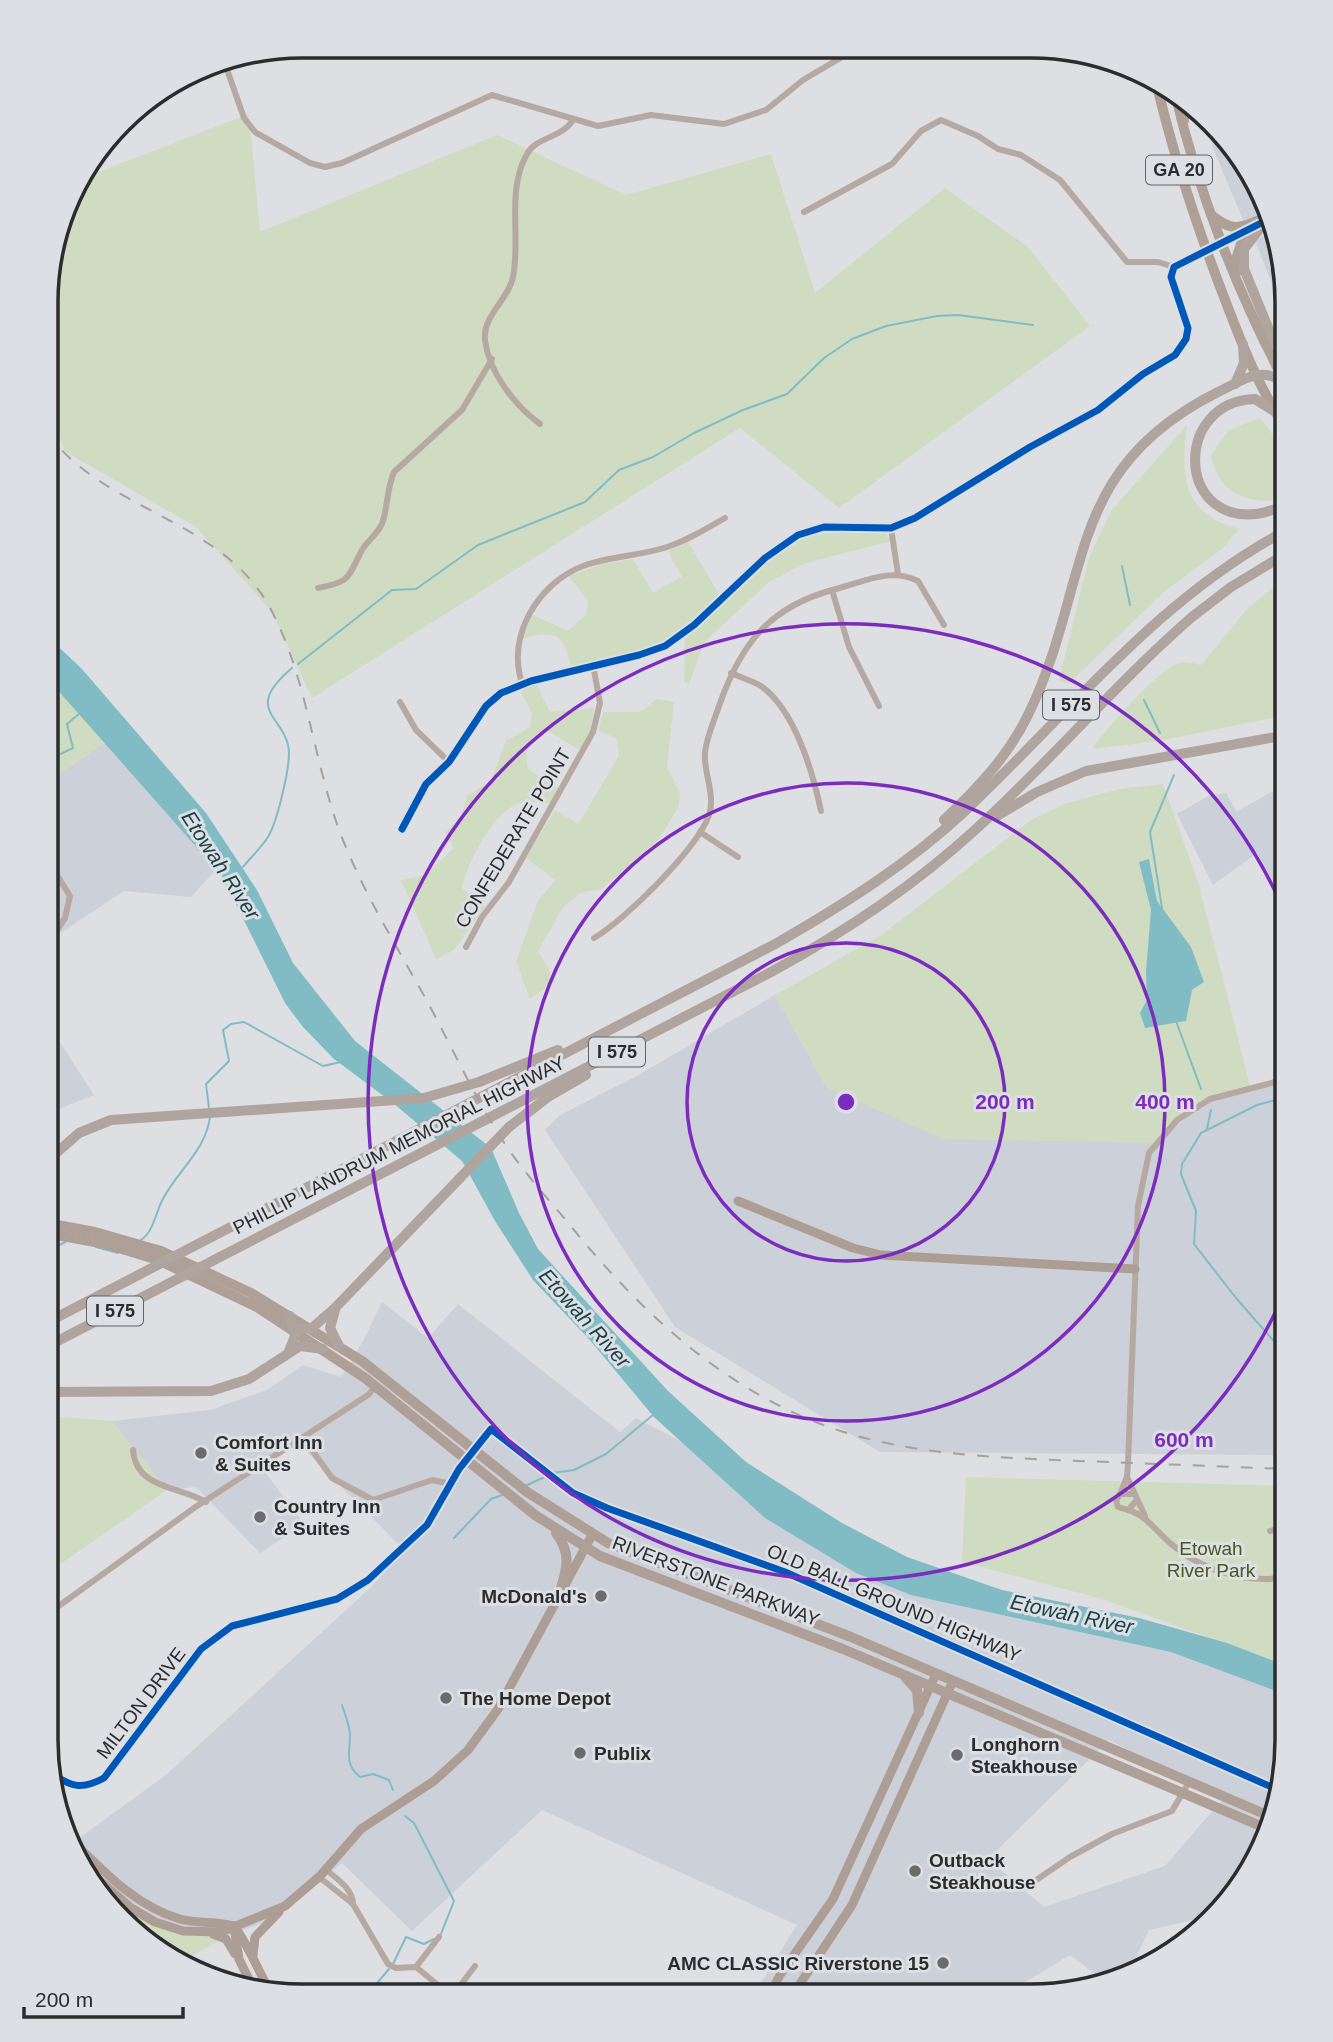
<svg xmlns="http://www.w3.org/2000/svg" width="1333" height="2042" font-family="Helvetica,sans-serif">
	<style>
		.built { fill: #ccd0d8; fill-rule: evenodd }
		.green { fill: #d0dcc1 }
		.water { fill: #81bcc5 }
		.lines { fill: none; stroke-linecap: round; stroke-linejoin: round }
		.stream { stroke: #81bcc5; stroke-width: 2 }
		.street { stroke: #b6a9a2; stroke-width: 6 }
		.secondary { stroke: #ad9e95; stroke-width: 9 }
		.primary { stroke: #ae9f97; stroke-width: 10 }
		.highway { stroke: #b0a49f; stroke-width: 10 }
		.rail { stroke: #a7a09c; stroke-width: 2; stroke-dasharray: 12 12; stroke-linecap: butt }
		.cycleway-casing { stroke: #dcdfe3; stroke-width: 11 }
		.cycleway { stroke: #0057b8; stroke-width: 7 }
		.ring { fill: none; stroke: #7b2cbf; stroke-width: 3.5 }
		.poi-dot { fill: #696b6d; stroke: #dcdfe3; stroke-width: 2.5 }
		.labels { text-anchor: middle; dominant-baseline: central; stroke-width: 6; stroke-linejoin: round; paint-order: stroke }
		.shield { fill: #dcdfe3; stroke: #606264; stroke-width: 2 }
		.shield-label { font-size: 18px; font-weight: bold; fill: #2b2c2e }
		.street-label { font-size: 19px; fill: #2b2c2e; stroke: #dcdfe3 }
		.poi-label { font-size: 19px; font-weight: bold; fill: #2b2c2e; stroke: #dcdfe3; text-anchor: start }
		.park-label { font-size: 19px; fill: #475a1c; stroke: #dcdfe3 }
		.water-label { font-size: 21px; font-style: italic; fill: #194147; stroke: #dcdfe3 }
		.rim { fill: none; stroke: #2b2c2e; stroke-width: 3.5 }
		.centre { fill: #7b2cbf; stroke: #dcdfe3; stroke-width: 3.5 }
		.ring-label { font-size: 21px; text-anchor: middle; font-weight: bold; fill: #7b2cbf; stroke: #dcdfe3; stroke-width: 6; stroke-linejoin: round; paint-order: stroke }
	</style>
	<rect width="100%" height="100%" fill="#dddfe2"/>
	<g class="built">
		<path d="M1206,122L1268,203L1269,209L1244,222L1214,151Z"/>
		<path d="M1274,231L1287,301V323L1255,240Z"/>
		<path d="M111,738L221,864L191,897L124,891L47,942V783Z"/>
		<path d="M1287,789V905L1257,853L1213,885L1177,814L1208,796L1226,793L1237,812L1269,793Z"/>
		<path d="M775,995L827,1088L1205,1100L1287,1075V1455L880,1452L675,1327L545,1130L560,1115L635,1077Z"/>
		<path d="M47,1022L94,1095L46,1114Z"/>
		<path d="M382,1302L428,1338L458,1304L620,1432L636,1418L994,1606L1205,1651L1287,1686V1758L1244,1883L1215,1915L1149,1930L1136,1958L1098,1976L1070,1955L1002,1996H764L759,1986L797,1925L542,1810L412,1931L342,1863L276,1918L230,1935L177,1929L148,1916L109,1885L78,1839L166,1775L369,1589L405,1551L299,1444L262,1468L304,1524L260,1553L196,1487L167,1490L112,1421L210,1410L267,1390L303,1365L341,1377L363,1341ZM1109,1740L1222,1800L1165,1866L1044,1907L988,1859Z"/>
	</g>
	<g class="green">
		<path d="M249,114L260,232L497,135L626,195L771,154L815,293L945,188L1028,247L1090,326L839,508L740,428L312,698L272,612L196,527L66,452L48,414V267L78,180Z"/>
		<path d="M1260,418C1277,440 1304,472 1281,500C1244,503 1219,494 1211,455L1229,430Z"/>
		<path d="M1187,425C1181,477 1181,513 1239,529L1223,548L1165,591L1068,684L1059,680L1089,558L1111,511Z"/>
		<path d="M830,530L886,534L891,541L803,564L769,582L709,638L702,648L689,684L684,682L685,639C728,600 770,539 830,530Z"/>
		<path d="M688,542L719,594C706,607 695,622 680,633C649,655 607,659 571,668C564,633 556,629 522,639L533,615L568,631L586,615L588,601L569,576L599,565L633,559L653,593L682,577L668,551Z"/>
		<path d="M1272,588L1287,615V715L1159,741L1093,749C1102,732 1161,667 1179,663C1185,661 1195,664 1201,665L1247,609Z"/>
		<path d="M47,658L111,738L47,783Z"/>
		<path d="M536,683L550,712L594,708L590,733L581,751L545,729C528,737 524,751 528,769L559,789L551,803C539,803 524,800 513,806C490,819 467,864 462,888L485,907L454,950L436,959L401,880L425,875L454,848L445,833L461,817L467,796L491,781L506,741L530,727L532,713L519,689Z"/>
		<path d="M657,699L674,702L667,767L680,793L679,806L659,839L602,889L580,893L563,907L538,951L555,981L530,999L516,961L538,901L555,880L526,858L555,810L579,824L619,755L616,738L598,731L603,712H640Z"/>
		<path d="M1163,784L1199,885L1250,1086L1205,1100L1157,1143L943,1139L827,1088L775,995L880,936L1031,820L1064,804L1119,789Z"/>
		<path d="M46,1416L112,1421L167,1490L46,1574Z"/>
		<path d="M966,1477L1287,1486V1666L1102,1599L962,1562Z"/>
		<path d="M61,1820C79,1840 91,1866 109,1885C146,1924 180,1929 230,1935L184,1960L146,1944L65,1839Z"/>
	</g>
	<g class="water">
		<path d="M47,636L82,669L206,813L257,890L293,963L355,1041L491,1148L519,1213L538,1249L668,1391L746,1462L842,1523L907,1557L1002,1590L1139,1618L1227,1643L1287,1666V1695L1171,1652L911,1595L856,1573L765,1518L654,1417L589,1339L533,1280L495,1221L462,1161L393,1103L334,1059L303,1027L285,1003L222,876L47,678Z"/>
		<path d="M1149,859L1157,901L1191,947L1204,982L1192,990L1186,1021L1145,1028L1140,1013L1147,1000L1146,972L1151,910L1139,862Z"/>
	</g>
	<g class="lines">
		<g class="stream">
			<path d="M1122,566L1130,605"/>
			<path d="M298,664L392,590L416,589L478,545L585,502L619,470L653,457L694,433L743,410L787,394L824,358L852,339L886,326L937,316L958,315L1033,325"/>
			<path d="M1144,700L1160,733"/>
			<path d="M47,764L50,759L73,748L67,724L80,713"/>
			<path d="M47,805L54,797L47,775"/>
			<path d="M243,867C251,857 261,848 268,837C277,822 289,772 289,753C288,716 240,712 292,668"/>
			<path d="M1162,908L1150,832L1174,775"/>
			<path d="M1176,1021L1201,1089"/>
			<path d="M209,1108L206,1084L229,1061L223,1030L231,1024L244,1022L323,1066L341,1062"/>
			<path d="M1207,1129L1211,1110"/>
			<path d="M141,1240C155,1230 155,1212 164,1197C179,1170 206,1149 210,1117"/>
			<path d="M96,1247L118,1253"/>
			<path d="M46,1252L67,1241"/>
			<path d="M1287,1356L1236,1298L1194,1244L1196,1211L1181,1174L1182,1164L1201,1133L1257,1105L1287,1097"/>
			<path d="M552,1473L574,1470L606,1454L653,1415"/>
			<path d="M527,1485L547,1476"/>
			<path d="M454,1538L491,1499L502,1495"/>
			<path d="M342,1705C345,1714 349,1724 350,1734C350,1752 344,1764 360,1777L373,1774L389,1780L393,1790"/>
			<path d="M405,1816L414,1823L454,1901L441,1934"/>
			<path d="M393,1964L406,1937L424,1944L434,1939"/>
			<path d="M367,1995L389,1969"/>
		</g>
		<g class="street">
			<path d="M223,58L244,118L255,132L310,163L325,167L342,163L492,95L598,126L651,115L724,124L766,110L803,80L859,47"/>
			<path d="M804,212L892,164L921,131L941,120L978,136L998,149L1021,155L1060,180L1127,262H1158L1174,267"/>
			<path d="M1258,231L1272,225"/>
			<path d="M540,424C514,405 489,372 485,340C482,316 509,299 513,277C521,239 506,190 527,154C536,137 562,138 573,120"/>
			<path d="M891,528L898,574"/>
			<path d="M318,588C350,582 347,579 361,552C366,541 379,534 383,521C388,504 387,488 394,472L462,410L492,359"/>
			<path d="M832,590L849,647L879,706"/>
			<path d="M731,673C740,677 753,681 761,686C795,710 813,773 821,811"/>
			<path d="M522,683C506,637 538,583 583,566C610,556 640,556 667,547C688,540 706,529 725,518"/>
			<path d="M400,702L416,730L449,762"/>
			<path d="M402,829L426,784L449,762L486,706L501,693L531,681L639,655L665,646L694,625L765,558L798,535L824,527L891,528L915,518L1030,447L1098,410L1143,374L1175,355L1186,339L1188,328L1173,288L1172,271L1257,225"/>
			<path d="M700,832L738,857"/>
			<path d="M594,938C625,920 697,849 709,815C716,795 703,772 705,752C707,736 714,721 719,706C741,643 770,606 836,589C864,582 890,567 918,581L944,625"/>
			<path d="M47,945L65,918L70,896L47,859"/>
			<path d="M466,947L482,917L509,882L593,732L600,703L593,665"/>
			<path d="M304,1439L332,1478L373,1500L432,1480L451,1484"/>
			<path d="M133,1450C136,1489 179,1486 206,1502"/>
			<path d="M1127,1477L1145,1516"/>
			<path d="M1120,1494L1127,1477L1128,1463L1138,1206L1149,1153L1177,1120L1210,1099L1287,1079"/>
			<path d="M1133,1494H1120L1116,1500L1118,1507L1128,1510L1136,1501"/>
			<path d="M1128,1510C1146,1515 1156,1531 1170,1543C1202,1571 1246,1584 1287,1577"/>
			<path d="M1270,1531L1287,1527"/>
			<path d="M46,1620L56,1608L194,1508L368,1395L376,1386"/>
			<path d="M52,1774C72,1787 82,1790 104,1778L201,1649L232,1626L337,1599L368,1580L427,1525L459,1469L491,1429L573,1493L607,1508L785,1572L1276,1789"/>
			<path d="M325,1869C336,1878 353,1889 353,1904"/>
			<path d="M319,1877L353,1904L388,1964L396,1968L416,1967L450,1995"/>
			<path d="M1029,1885L1070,1857L1112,1834L1172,1811L1189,1782"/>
			<path d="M416,1967L439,1937"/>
			<path d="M1105,1982L1128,1968L1158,1961"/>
			<path d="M453,1995L475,1966"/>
		</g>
		<g class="secondary">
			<path d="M738,1201L853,1248L881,1255L1135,1269"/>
			<path d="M64,1833C99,1866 132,1905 180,1919C198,1924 216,1921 234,1926"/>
			<path d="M92,1874L131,1908L155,1922L183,1931L221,1932L285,1906L320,1876L361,1829L434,1781L468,1750L498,1709L592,1535"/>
			<path d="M234,1926C250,1947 258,1972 272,1994"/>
			<path d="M234,1927L239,1959L253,1988"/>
			<path d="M213,1934L226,1939L235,1954"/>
			<path d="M253,1955L255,1937L279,1912"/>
			<path d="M769,1996L780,1975L833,1899L936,1674"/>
			<path d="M792,1996L852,1905L953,1681"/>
		</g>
		<g class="primary">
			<path d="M1157,86C1175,161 1199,233 1227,305C1243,347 1261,392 1287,430"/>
			<path d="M1175,93C1198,193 1239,296 1287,386"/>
			<path d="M1184,120V111L1191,103"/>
			<path d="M1211,215C1238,237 1243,223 1271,217"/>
			<path d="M1238,271L1237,256L1243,238"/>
			<path d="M46,1223L95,1232L161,1251L251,1293L362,1361L527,1492L608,1543L851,1637L1267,1815"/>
			<path d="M46,1233L106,1244L158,1260L257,1307L365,1378L535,1515L600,1556L843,1649L1263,1827"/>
			<path d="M556,1533C572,1554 567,1568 560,1592"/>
			<path d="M906,1678L917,1690L919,1713"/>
		</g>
		<g class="highway">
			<path d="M1258,231L1244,249V269L1274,342L1287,348"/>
			<path d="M1235,384L1244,363L1243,344"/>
			<path d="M1277,413L1255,399C1175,401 1175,522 1256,514C1266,513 1277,508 1287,505"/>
			<path d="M997,816L1037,792L1086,771L1287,735"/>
			<path d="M944,820C978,788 1009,755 1029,713C1093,580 1062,470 1218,392C1243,380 1260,365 1285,383"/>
			<path d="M46,1162L79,1133L111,1120L424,1098L479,1082L558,1050"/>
			<path d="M335,1310L330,1328L339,1346"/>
			<path d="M46,1323L777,943C843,905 908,864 964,812C1069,713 1158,598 1287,530"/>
			<path d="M294,1330L312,1328L335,1308L509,1127L548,1097L586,1075"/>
			<path d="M46,1347L771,972C845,932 914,886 976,829C1051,761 1116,683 1192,617L1231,587L1287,553"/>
			<path d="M289,1351L295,1336L290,1316"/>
			<path d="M46,1392L211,1391L249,1379L300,1346L323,1349"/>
		</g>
		<path class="rail" d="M47,432C101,510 220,518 269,606C311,683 313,773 348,852C370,904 400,952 427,1001C454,1051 477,1103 509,1150C526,1174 546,1197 565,1219C643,1316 737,1404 861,1437C925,1454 990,1457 1055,1460C1133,1463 1210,1466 1287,1469"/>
		<g class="cycleway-casing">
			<g id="cycleway">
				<path d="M402,829L426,784L449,762L486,706L501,693L531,681L639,655L665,646L694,625L765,558L798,535L824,527L891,528L915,518L1030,447L1098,410L1143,374L1175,355L1186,339L1188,328L1171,277L1174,267L1271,218"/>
				<path d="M52,1774C72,1787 82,1790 104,1778L201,1649L232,1626L337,1599L368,1580L427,1525L459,1469L491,1429L573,1493L607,1508L785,1572L1276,1789"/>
			</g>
		</g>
		<use href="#cycleway" class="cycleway"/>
	</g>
	<g class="ring">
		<circle cx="846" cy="1102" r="159"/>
		<circle cx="846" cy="1102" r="319"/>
		<path d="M1286 1289A478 478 0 1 1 1286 915"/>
	</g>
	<g class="poi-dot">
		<circle cx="201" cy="1453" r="7"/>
		<circle cx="260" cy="1517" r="7"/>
		<circle cx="601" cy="1596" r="7"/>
		<circle cx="446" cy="1698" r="7"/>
		<circle cx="580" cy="1753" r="7"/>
		<circle cx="957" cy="1755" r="7"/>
		<circle cx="915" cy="1871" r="7"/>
		<circle cx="943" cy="1963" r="7"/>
	</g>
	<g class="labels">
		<g class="shield">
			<rect x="1146" y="155.5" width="66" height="29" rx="5"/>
			<rect x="1043" y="690.5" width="56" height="29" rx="5"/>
			<rect x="589" y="1037.5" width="56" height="29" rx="5"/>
			<rect x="87" y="1296.5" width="56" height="29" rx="5"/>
		</g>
		<g class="shield-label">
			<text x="1179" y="170">GA 20</text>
			<text x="1071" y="705">I 575</text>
			<text x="617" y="1052">I 575</text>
			<text x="115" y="1311">I 575</text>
		</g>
		<g class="street-label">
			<text transform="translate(513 838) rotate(-59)">CONFEDERATE POINT</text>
			<text transform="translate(399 1145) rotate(-27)">PHILLIP LANDRUM MEMORIAL HIGHWAY</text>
			<text transform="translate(716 1581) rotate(21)">RIVERSTONE PARKWAY</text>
			<text transform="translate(894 1603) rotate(23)">OLD BALL GROUND HIGHWAY</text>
			<text transform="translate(141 1703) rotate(-53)">MILTON DRIVE</text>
		</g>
		<g class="poi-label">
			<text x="215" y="1442">Comfort Inn<tspan x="215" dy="22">&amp; Suites</tspan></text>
			<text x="274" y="1506">Country Inn<tspan x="274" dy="22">&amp; Suites</tspan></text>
			<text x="587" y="1596" text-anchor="end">McDonald's</text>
			<text x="460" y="1698">The Home Depot</text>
			<text x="971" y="1744">Longhorn<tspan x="971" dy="22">Steakhouse</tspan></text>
			<text x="594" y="1753">Publix</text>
			<text x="929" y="1860">Outback<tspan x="929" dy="22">Steakhouse</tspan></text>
			<text x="929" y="1963" text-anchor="end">AMC CLASSIC Riverstone 15</text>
		</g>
		<g class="park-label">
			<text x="1211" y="1548">Etowah<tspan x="1211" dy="22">River Park</tspan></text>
		</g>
		<g class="water-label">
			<text transform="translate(221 865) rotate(57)">Etowah River</text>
			<text transform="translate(585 1318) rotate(48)">Etowah River</text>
			<text transform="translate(1072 1614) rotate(12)">Etowah River</text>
		</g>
	</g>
	<path d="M0 0H1333V2042H0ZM302 58H1031A244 244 0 0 1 1275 302V1740A244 244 0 0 1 1031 1984H302A244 244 0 0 1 58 1740V302A244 244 0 0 1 302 58Z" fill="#dcdfe3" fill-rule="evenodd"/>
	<path class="rim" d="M302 58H1031A244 244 0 0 1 1275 302V1740A244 244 0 0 1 1031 1984H302A244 244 0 0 1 58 1740V302A244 244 0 0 1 302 58Z"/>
	<circle cx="846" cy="1102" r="10" class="centre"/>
	<g class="ring-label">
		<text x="1005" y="1109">200 m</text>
		<text x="1165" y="1109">400 m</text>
		<text x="1184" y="1447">600 m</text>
	</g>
	<path d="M24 2007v10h159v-10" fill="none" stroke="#2b2c2e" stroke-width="3.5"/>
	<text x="35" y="2007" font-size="21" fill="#2b2c2e" stroke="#dcdfe3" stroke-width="5" paint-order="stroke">200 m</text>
</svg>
